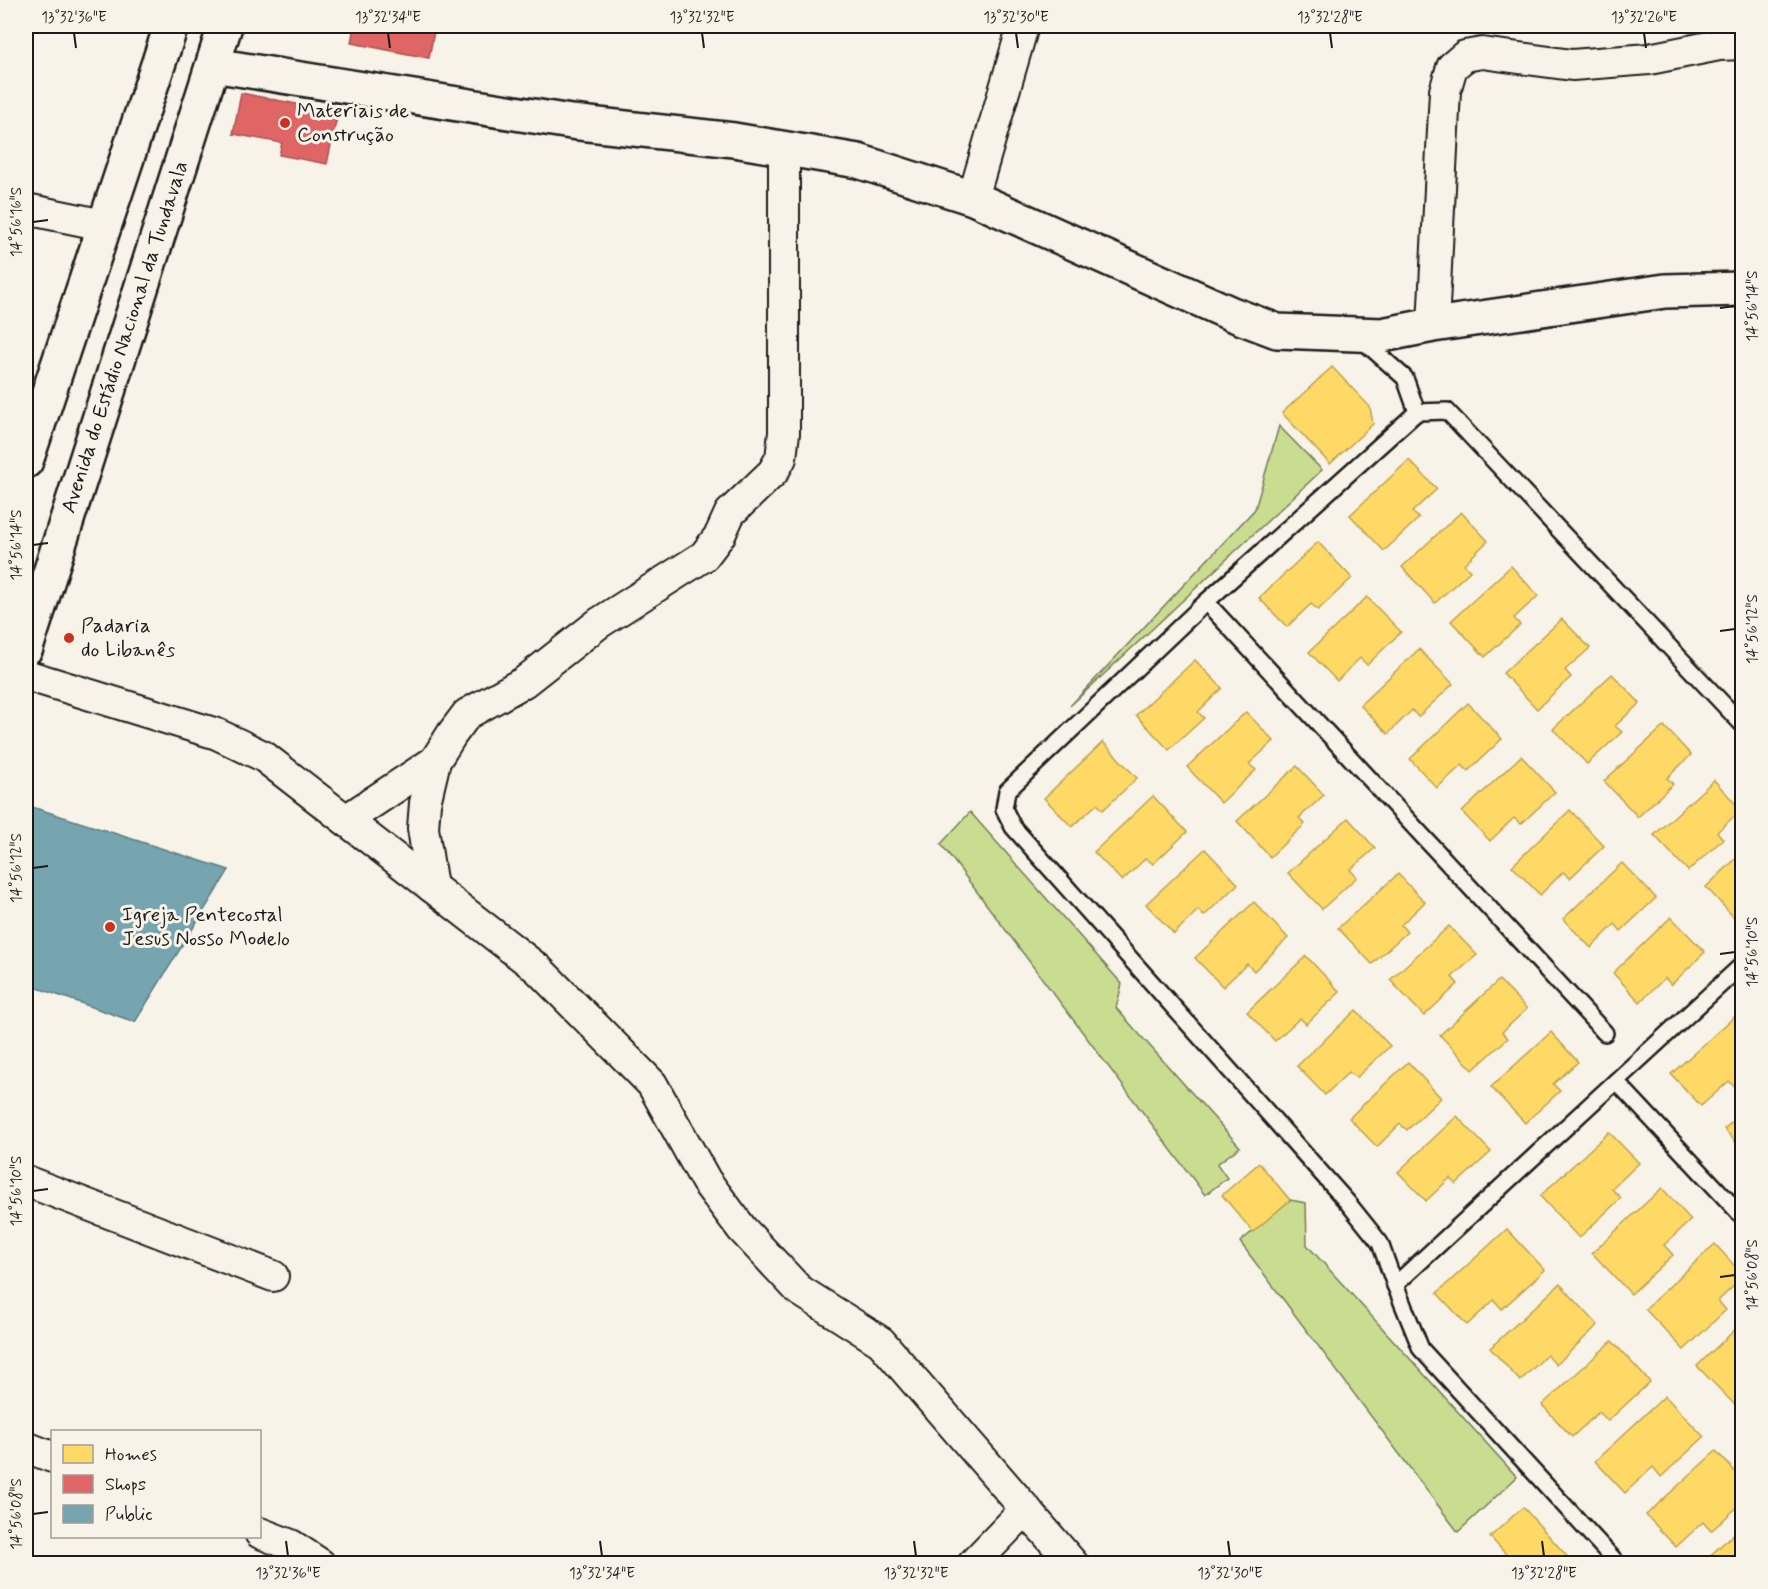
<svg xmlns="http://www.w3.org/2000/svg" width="1768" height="1589" font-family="Mynerve,sans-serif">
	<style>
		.green { fill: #cadc90; stroke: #737c56; stroke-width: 1.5 }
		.homes { fill: #ffd966; stroke: #bba050; stroke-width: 1.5 }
		.shops { fill: #e06666; stroke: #a55050; stroke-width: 1.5 }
		.public { fill: #76a5af; stroke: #5b7c83; stroke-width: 1.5 }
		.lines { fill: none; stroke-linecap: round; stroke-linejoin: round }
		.lane-casing { stroke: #1c1c1c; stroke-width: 20 }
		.street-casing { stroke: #1c1c1c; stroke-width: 34 }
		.secondary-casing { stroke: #1c1c1c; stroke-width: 38 }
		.lane { stroke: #f7f3e8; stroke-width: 15 }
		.street { stroke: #f7f3e8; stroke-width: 30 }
		.secondary { stroke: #f7f3e8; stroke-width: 33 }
		.ticks { fill: none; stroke: #1c1c1c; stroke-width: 2 }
		.poi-dot { fill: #c8321e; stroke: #f7f3e8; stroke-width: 2 }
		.labels { text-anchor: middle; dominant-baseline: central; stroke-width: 6; stroke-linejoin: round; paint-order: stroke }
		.poi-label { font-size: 21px; fill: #1c1c1c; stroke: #f7f3e8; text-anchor: start }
		.street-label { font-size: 21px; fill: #1c1c1c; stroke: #f7f3e8 }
		.neatline { fill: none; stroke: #1c1c1c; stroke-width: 2 }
		.ticks-label { font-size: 15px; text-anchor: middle; fill: #1c1c1c }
	</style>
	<rect width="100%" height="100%" fill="#f7f3e8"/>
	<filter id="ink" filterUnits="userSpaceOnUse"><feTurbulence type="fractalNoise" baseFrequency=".0167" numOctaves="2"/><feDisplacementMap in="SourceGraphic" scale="12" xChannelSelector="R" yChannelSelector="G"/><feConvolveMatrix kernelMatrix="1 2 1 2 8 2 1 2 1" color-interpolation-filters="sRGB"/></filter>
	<g filter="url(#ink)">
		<g class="green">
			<path d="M1279,426L1322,470L1070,706L1255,509Z"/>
			<path d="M970,812L1122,984L1116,1008L1240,1147L1217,1164L1227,1178L1205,1195L941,844Z"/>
			<path d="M1290,1200L1306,1203L1307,1245L1517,1477L1458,1532L1240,1242Z"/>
		</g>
		<g class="homes">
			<path d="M1332,367L1370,407L1373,424L1330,464L1282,413Z"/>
			<path d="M1409,460L1437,489L1412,512L1419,518L1384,551L1350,515Z"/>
			<path d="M1461,512L1488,541L1464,564L1470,571L1435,603L1402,567Z"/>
			<path d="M1318,542L1352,578L1318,610L1311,604L1287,627L1259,598Z"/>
			<path d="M1511,566L1538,596L1514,618L1520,625L1485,657L1451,621Z"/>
			<path d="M1367,597L1401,632L1367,665L1360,658L1337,681L1309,652Z"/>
			<path d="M1562,619L1590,648L1565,670L1571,677L1537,709L1503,673Z"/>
			<path d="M1419,649L1453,684L1418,717L1412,710L1388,734L1360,705Z"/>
			<path d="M1195,660L1222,688L1198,712L1204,718L1169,750L1136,715Z"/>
			<path d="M1612,674L1640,703L1615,726L1622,732L1587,764L1553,729Z"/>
			<path d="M1468,703L1502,739L1468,771L1462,765L1437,788L1410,759Z"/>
			<path d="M1246,712L1274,741L1249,764L1256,770L1221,803L1187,767Z"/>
			<path d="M1664,726L1691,755L1667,778L1673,784L1638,817L1604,781Z"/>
			<path d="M1103,742L1137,778L1103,810L1097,804L1072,827L1044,798Z"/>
			<path d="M1521,756L1555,792L1521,824L1514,818L1490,841L1462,812Z"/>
			<path d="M1297,766L1324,795L1299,818L1305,824L1270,857L1237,821Z"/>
			<path d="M1714,780L1741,810L1717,832L1723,839L1688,871L1654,835Z"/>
			<path d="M1153,796L1187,832L1153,864L1146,858L1122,881L1094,852Z"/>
			<path d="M1570,810L1604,846L1570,878L1563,872L1540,895L1512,866Z"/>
			<path d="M1348,818L1375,848L1350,870L1357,877L1322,909L1288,873Z"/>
			<path d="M1205,849L1238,884L1204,916L1198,910L1174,934L1146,904Z"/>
			<path d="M1742,853V920L1739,923L1706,887Z"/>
			<path d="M1622,863L1656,898L1621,931L1615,924L1591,948L1563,919Z"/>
			<path d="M1398,874L1425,902L1401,925L1407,932L1372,964L1338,928Z"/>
			<path d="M1254,902L1288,938L1254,971L1247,964L1223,987L1195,958Z"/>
			<path d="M1671,917L1705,952L1671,985L1665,978L1640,1002L1613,973Z"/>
			<path d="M1449,926L1477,955L1452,977L1458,984L1424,1016L1390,980Z"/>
			<path d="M1306,956L1340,992L1306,1024L1300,1018L1275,1041L1247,1012Z"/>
			<path d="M1499,980L1527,1009L1502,1032L1508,1038L1473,1070L1440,1035Z"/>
			<path d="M1356,1010L1390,1046L1356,1078L1349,1072L1325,1095L1297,1066Z"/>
			<path d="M1742,1010V1085L1737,1090L1729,1081L1701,1106L1671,1074Z"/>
			<path d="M1551,1032L1578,1062L1553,1084L1560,1091L1525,1123L1491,1087Z"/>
			<path d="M1408,1062L1441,1098L1407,1130L1400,1124L1377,1147L1349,1118Z"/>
			<path d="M1742,1113V1149L1724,1129Z"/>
			<path d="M1457,1116L1491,1152L1456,1184L1450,1178L1426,1201L1398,1172Z"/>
			<path d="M1609,1132L1639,1163L1612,1189L1621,1198L1579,1238L1540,1196Z"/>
			<path d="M1259,1163L1290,1200L1253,1232L1222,1195Z"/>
			<path d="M1662,1188L1691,1220L1664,1245L1673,1255L1631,1294L1592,1253Z"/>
			<path d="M1507,1229L1545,1270L1502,1309L1494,1300L1467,1325L1437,1293Z"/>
			<path d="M1715,1244L1742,1274V1278L1718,1301L1726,1310L1684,1350L1645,1309Z"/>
			<path d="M1560,1284L1598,1325L1556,1365L1547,1355L1520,1381L1490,1348Z"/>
			<path d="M1742,1323V1400L1736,1406L1697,1366Z"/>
			<path d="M1612,1341L1650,1382L1608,1421L1599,1412L1572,1437L1542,1405Z"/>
			<path d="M1665,1396L1704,1437L1661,1477L1653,1467L1625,1493L1595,1461Z"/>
			<path d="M1716,1451L1742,1479V1503L1711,1531L1703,1522L1676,1547L1646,1515Z"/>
			<path d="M1523,1507L1574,1564H1515L1490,1537Z"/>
			<path d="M1742,1526V1564H1701Z"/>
		</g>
		<g class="shops">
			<path d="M354,26H435L429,58L351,43Z"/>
			<path d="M241,93L338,112L327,164L279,155L282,143L233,134Z"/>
		</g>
		<path class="public" d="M26,805L229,870L135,1022L26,984Z"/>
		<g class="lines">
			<g class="lane-casing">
				<g id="lane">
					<path d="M1360,338L1405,378L1417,412L1206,602L1007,791L1004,809L1013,827L1348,1203L1380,1243L1395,1285L1421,1349L1618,1564"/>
					<path d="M1417,412L1447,411L1742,724"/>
					<path d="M1206,602L1605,1033"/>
					<path d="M1616,1081L1742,965"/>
					<path d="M1395,1285L1616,1081L1742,1216"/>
				</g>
			</g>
			<g class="street-casing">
				<g id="street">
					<path d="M973,198L1023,26"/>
					<path d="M26,209L104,225"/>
					<path d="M1433,325L1445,91L1452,67L1465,56L1482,53L1572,65L1649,59L1719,45L1742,44"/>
					<path d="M26,675L217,734L263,756L538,969L652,1084L706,1181L742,1229L799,1290L881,1342L1073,1564"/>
					<path d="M346,820L435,761"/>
					<path d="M432,887L423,828L425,803L435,761L452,734L467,714L524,682L599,623L704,556L720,535L730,513L773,472L781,458L784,433V148"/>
					<path d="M26,1181L273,1276"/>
					<path d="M26,1447L52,1457"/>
					<path d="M260,1533L291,1545L320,1564"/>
					<path d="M973,1564L1026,1509"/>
				</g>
			</g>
			<g class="secondary-casing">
				<g id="secondary">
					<path d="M213,65L571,122L734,140L858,161L973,198L1232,314L1277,331L1382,335L1433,325L1665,291L1742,289"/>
					<path d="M26,461L171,26"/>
					<path d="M26,648L225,26"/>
				</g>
			</g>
			<use href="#lane" class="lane"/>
			<use href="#street" class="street"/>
			<use href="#secondary" class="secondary"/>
		</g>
	</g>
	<path class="ticks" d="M74,33L76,48M388,33L390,48M702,33L704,48M1016,33L1018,48M1330,33L1332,48M1644,33L1646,48M33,222L48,220M1720,308L1735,306M33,545L48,543M1720,631L1735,629M33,868L48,866M1720,954L1735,952M33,1191L48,1189M1720,1277L1735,1275M33,1514L48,1512M286,1541L288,1556M600,1541L602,1556M914,1541L916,1556M1228,1541L1230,1556M1542,1541L1544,1556"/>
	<g class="poi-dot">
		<circle cx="285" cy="123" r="6"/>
		<circle cx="69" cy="638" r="6"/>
		<circle cx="110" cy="927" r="6"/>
	</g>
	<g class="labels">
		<g class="poi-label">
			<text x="297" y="111">Materiais de<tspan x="297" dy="24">Construção</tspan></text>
			<text x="81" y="626">Padaria<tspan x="81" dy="24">do Libanês</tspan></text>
			<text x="122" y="915">Igreja Pentecostal<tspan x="122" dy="24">Jesus Nosso Modelo</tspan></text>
		</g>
		<g class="street-label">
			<text transform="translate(125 337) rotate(-72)">Avenida do Estádio Nacional da Tundavala</text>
		</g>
	</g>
	<rect width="1768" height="1589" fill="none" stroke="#f7f3e8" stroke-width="66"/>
	<rect x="51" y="1430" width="210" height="108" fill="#f7f3e8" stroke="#9f9d96" stroke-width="1.5"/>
	<rect x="63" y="1445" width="30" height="18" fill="#ffd966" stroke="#9f9d96" stroke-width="1.5"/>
	<text x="105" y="1460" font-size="18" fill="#1c1c1c">Homes</text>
	<rect x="63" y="1475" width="30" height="18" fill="#e06666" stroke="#9f9d96" stroke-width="1.5"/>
	<text x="105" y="1490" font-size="18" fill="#1c1c1c">Shops</text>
	<rect x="63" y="1505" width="30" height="18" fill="#76a5af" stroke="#9f9d96" stroke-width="1.5"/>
	<text x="105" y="1520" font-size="18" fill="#1c1c1c">Public</text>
	<rect x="33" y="33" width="1702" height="1523" class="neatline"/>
	<g class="ticks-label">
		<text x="74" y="22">13°32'36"E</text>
		<text x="388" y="22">13°32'34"E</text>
		<text x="702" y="22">13°32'32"E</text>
		<text x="1016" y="22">13°32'30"E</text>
		<text x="1330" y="22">13°32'28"E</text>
		<text x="1644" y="22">13°32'26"E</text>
		<text transform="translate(16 222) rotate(-90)" y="5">14°56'16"S</text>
		<text transform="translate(1752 306) rotate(-90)" y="5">14°56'14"S</text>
		<text transform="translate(16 545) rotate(-90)" y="5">14°56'14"S</text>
		<text transform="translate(1752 629) rotate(-90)" y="5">14°56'12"S</text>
		<text transform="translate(16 868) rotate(-90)" y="5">14°56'12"S</text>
		<text transform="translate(1752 952) rotate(-90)" y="5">14°56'10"S</text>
		<text transform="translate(16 1191) rotate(-90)" y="5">14°56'10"S</text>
		<text transform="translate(1752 1275) rotate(-90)" y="5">14°56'08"S</text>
		<text transform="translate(16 1514) rotate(-90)" y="5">14°56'08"S</text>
		<text x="288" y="1578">13°32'36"E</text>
		<text x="602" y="1578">13°32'34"E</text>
		<text x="916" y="1578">13°32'32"E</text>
		<text x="1230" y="1578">13°32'30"E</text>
		<text x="1544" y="1578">13°32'28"E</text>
	</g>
</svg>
